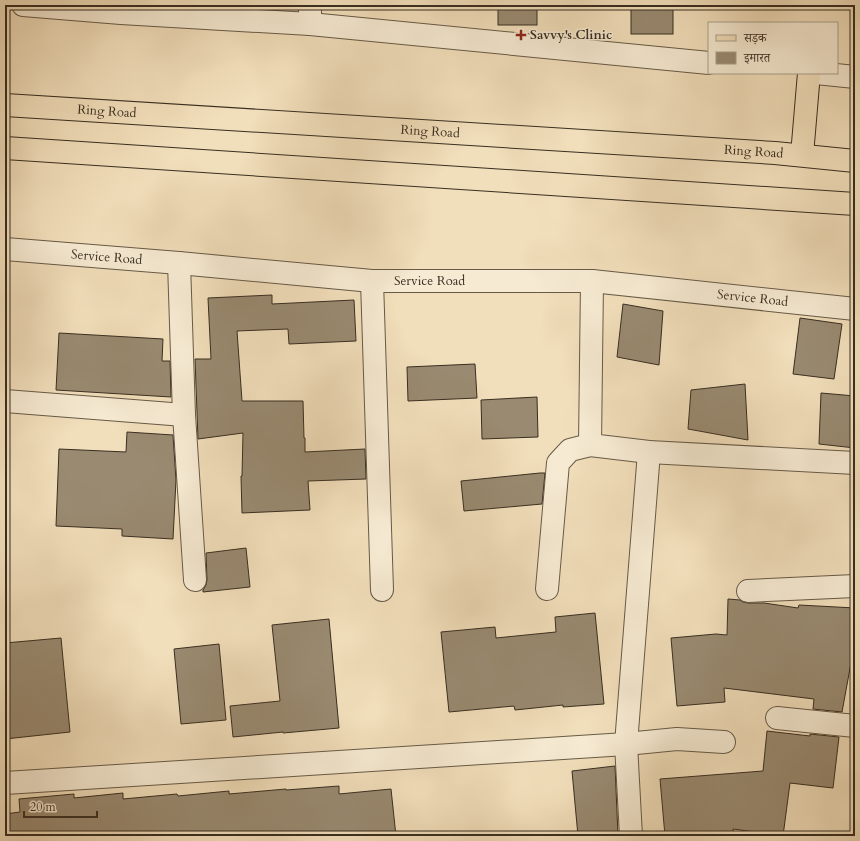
<svg xmlns="http://www.w3.org/2000/svg" width="860" height="841" font-family="Cardo,'Noto Serif Devanagari',serif">
	<style>
		.building { fill: #998a71; stroke: #392e21 }
		.lines { fill: none; stroke-linecap: round; stroke-linejoin: round }
		.minor-casing { stroke: #675a47; stroke-width: 24 }
		.tertiary-casing { stroke: #675a47; stroke-width: 24 }
		.primary-casing { stroke: #392e21; stroke-width: 24 }
		.minor { stroke: #f6ead2; stroke-width: 22 }
		.tertiary { stroke: #f6ead2; stroke-width: 22 }
		.primary { stroke: #f1deba; stroke-width: 22 }
		.poi-dot { fill: #8f2418; stroke: #f6ead2; stroke-width: 1.5 }
		.labels { text-anchor: middle; dominant-baseline: central; stroke-width: 3; stroke-linejoin: round; paint-order: stroke }
		.poi-label { font-size: 13px; font-weight: bold; fill: #392e21; stroke: #f6ead2; text-anchor: start }
		.street-label { font-size: 13px; fill: #392e21; stroke: #f6ead2 }
	</style>
	<rect width="100%" height="100%" fill="#f1deba"/>
	<filter id="stains"><feTurbulence type="fractalNoise" baseFrequency=".005" numOctaves="4"/><feColorMatrix values="0 0 0 0 .2 0 0 0 0 .09 0 0 0 0 .02 0 0 0 .5 -.17"/></filter>
	<radialGradient id="worn" r=".72"><stop offset=".6" stop-color="#630" stop-opacity="0"/><stop offset="1" stop-color="#630" stop-opacity=".3"/></radialGradient>
	<g class="building">
		<rect x="498" y="5" width="39" height="20"/>
		<rect x="631" y="5" width="42" height="29"/>
		<path d="M272,295V304L354,300L356,341L289,344L288,329L237,331L242,401H303L304,438H305V452L365,449L366,479L308,481L310,510L242,513L241,476H242L243,433L198,439L195,359H211L208,298Z"/>
		<path d="M623,304L663,311L659,365L617,357Z"/>
		<path d="M800,318L842,324L834,379L793,374Z"/>
		<path d="M59,333L163,339L162,361H170L171,397L56,390Z"/>
		<path d="M475,364L477,398L408,401L407,367Z"/>
		<path d="M745,384L748,440L688,429L691,390Z"/>
		<path d="M821,393L855,396V448L819,444Z"/>
		<path d="M537,397L538,437L482,439L481,400Z"/>
		<path d="M127,432L173,435L176,480L173,539L122,536V529L56,526L59,449L126,452Z"/>
		<path d="M540,473H545L542,504L464,511L461,481Z"/>
		<path d="M246,548L250,587L203,592V590L206,585L207,580L206,553Z"/>
		<path d="M728,599L740,600L743,602L748,603H764L798,608L799,605L855,608V652H853L842,712L813,709L814,699L724,688L725,702L677,706L671,638L716,634L727,635Z"/>
		<path d="M595,613L604,704L563,707V705L515,710L514,706L449,712L441,632L495,627L496,638L556,632L555,617Z"/>
		<path d="M329,619L339,728L283,733V732L233,737L230,706L280,701L272,625Z"/>
		<path d="M61,638L70,732L5,739V643Z"/>
		<path d="M219,644L226,720L181,724L174,649Z"/>
		<path d="M767,731L810,736V734L839,737L833,788L790,783L783,836L733,829L734,836H665L660,779L763,771Z"/>
		<path d="M615,766L618,836H578L572,771Z"/>
		<path d="M339,786V794L391,789L396,836H5V814L20,812L19,799L74,794V798L123,793V799L177,794L178,796L229,791V794L286,789V790Z"/>
	</g>
	<g class="lines">
		<g class="minor-casing">
			<g id="minor">
				<path d="M310,5V24"/>
				<path id="s1" d="M5,249L179,263L372,281H592L855,309"/>
				<path d="M372,281L382,590"/>
				<path d="M592,281L590,445L649,452L855,463"/>
				<path d="M5,401L184,415L179,263"/>
				<path d="M184,415L195,580"/>
				<path d="M547,589L558,463L570,450L590,445"/>
				<path d="M748,591L855,586"/>
				<path d="M777,718L855,726"/>
				<path d="M5,783L626,744L677,739L724,742"/>
				<path d="M631,836L626,744L649,452"/>
			</g>
		</g>
		<g class="tertiary-casing">
			<g id="tertiary">
				<path d="M23,5L121,13L310,24L709,63"/>
				<path d="M816,73L855,77"/>
			</g>
		</g>
		<g class="primary-casing">
			<g id="primary">
				<path id="s2" d="M5,105L775,153L855,161"/>
				<path d="M5,148L855,204"/>
				<path d="M802,155L809,73"/>
			</g>
		</g>
		<use href="#minor" class="minor"/>
		<use href="#tertiary" class="tertiary"/>
		<use href="#primary" class="primary"/>
	</g>
	<path class="poi-dot" d="M519 29h4v4h4v4h-4v4h-4v-4h-4v-4h4z"/>
	<g class="labels">
		<g class="poi-label">
			<text x="530" y="35">Savvy's Clinic</text>
		</g>
		<g class="street-label">
			<text stroke="none"><textPath href="#s2" startOffset="102">Ring Road</textPath></text>
			<text stroke="none"><textPath href="#s2" startOffset="426">Ring Road</textPath></text>
			<text stroke="none"><textPath href="#s2" startOffset="750">Ring Road</textPath></text>
			<text stroke="none"><textPath href="#s1" startOffset="102">Service Road</textPath></text>
			<text stroke="none"><textPath href="#s1" startOffset="426">Service Road</textPath></text>
			<text stroke="none"><textPath href="#s1" startOffset="750">Service Road</textPath></text>
		</g>
	</g>
	<rect width="860" height="841" fill="none" stroke="#f1deba" stroke-width="20"/>
	<rect x="6" y="6" width="848" height="829" fill="none" stroke="#392e21" stroke-width="2"/>
	<rect x="10" y="10" width="840" height="821" fill="none" stroke="#392e21"/>
	<rect x="708" y="22" width="130" height="52" fill="#f6ead2" stroke="#aa9f8b"/>
	<rect x="716" y="35" width="20" height="6" fill="#f1deba" stroke="#aa9f8b"/>
	<text x="744" y="42" font-size="12" fill="#392e21">सड़क</text>
	<rect x="716" y="52" width="20" height="12" fill="#998a71" stroke="#aa9f8b"/>
	<text x="744" y="62" font-size="12" fill="#392e21">इमारत</text>
	<path d="M24 811v6h73v-6" fill="none" stroke="#392e21" stroke-width="2"/>
	<text x="30" y="811" font-size="12" fill="#392e21" stroke="#f6ead2" stroke-width="3" paint-order="stroke">20 m</text>
	<rect width="100%" height="100%" filter="url(#stains)"/>
	<rect width="100%" height="100%" fill="url(#worn)"/>
</svg>
